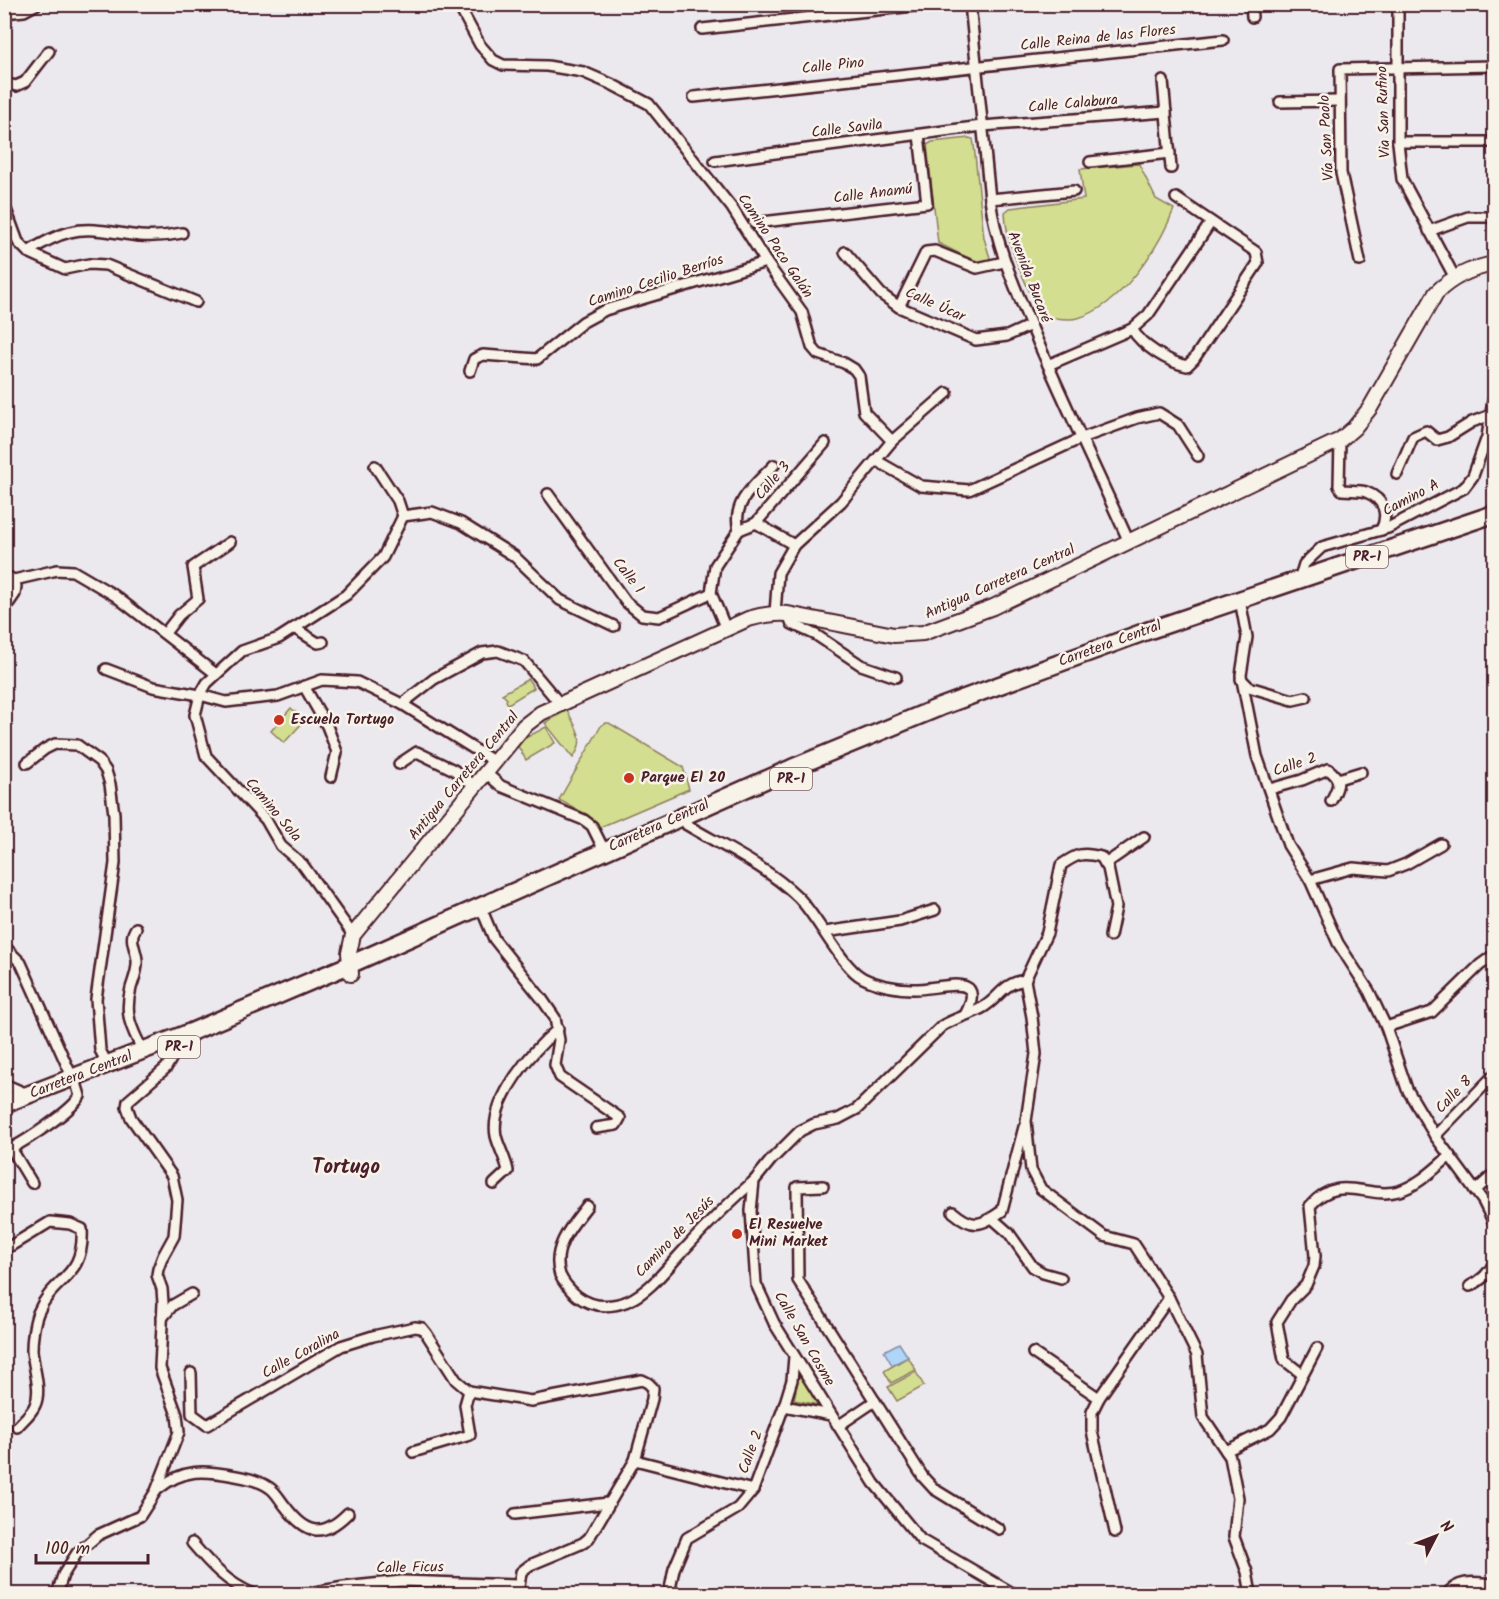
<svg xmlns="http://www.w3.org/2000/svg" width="1499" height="1599" font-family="Kalam,sans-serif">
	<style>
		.green { fill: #d3de91; stroke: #8e7e5e; stroke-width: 1.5 }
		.water { fill: #afd6f9; stroke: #878da7; stroke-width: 1.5 }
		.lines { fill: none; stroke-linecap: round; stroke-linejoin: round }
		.street-casing { stroke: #4a1f2b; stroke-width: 14 }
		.secondary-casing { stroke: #4a1f2b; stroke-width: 18 }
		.highway-casing { stroke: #4a1f2b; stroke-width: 21 }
		.street { stroke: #f7f3e8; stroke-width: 9 }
		.secondary { stroke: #f7f3e8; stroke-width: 14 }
		.highway { stroke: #f7f3e8; stroke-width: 16 }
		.poi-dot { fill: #c8321e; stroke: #f7f3e8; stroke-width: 2 }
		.labels { text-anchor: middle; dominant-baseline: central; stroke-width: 5; stroke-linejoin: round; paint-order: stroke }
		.shield { fill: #f7f3e8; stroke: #7e5f64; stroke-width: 1.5 }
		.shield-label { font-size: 14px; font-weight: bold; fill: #4a1f2b }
		.street-label { font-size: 15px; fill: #4a1f2b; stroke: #f7f3e8 }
		.poi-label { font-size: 15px; font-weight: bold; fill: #4a1f2b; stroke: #f7f3e8; text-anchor: start }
		.district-label { font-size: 21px; font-weight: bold; fill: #4a1f2b; stroke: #f7f3e8 }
	</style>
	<rect width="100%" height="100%" fill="#ece9ee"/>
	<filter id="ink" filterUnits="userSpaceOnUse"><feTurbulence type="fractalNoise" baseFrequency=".0167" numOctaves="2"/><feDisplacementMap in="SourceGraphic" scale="12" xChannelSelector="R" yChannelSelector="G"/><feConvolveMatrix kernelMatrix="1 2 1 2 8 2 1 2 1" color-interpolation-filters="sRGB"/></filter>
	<g filter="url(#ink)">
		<g class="green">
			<path d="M969,138L973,139L974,145L984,238L990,258L985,262L972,260L938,243L927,145L932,142Z"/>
			<path d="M1139,164L1156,199L1174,209C1159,248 1121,306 1078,318C1068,321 1052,317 1041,317C1027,284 1006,248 1005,212L1010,208L1084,199L1080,169Z"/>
			<path d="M528,679L534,688L508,704L506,701L507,699L502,694Z"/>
			<path d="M291,708L305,720L284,743L271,731Z"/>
			<path d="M567,710C576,729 587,738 573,758L545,723Z"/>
			<path d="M605,723H609L683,767L689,789L598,828L588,815L559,800L601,726Z"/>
			<path d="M546,727L555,743L526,760L516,743Z"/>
			<path d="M908,1357L916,1370L891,1383L884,1371Z"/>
			<path d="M800,1370L824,1406L794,1400Z"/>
			<path d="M916,1372L924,1386L897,1401L888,1387Z"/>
		</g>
		<path class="water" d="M899,1343L908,1357L892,1365L884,1351Z"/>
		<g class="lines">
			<g class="street-casing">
				<g id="street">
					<path d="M456,4L460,8L480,45L493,60L503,65L547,66L583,72L613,85L649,104L732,208L766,262L802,312L812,347L818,354L844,363L854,369L859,376L864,412L892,441"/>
					<path d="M970,4L990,199C997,251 1018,294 1038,342C1067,409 1099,475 1129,542"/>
					<path d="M1251,4L1252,17"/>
					<path d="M1398,4V142L1402,179L1455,278"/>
					<path d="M4,13L24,11L37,4"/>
					<path d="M702,29L932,4"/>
					<path d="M1163,81L1171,168"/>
					<path d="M4,83L16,86L25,82L49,51"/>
					<path d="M694,97L1223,40"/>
					<path d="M1280,102L1339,101"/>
					<path d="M1398,142H1494"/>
					<path d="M715,161L982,126L1166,112"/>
					<path d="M1090,162L1170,153"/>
					<path d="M990,199L1074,191"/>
					<path d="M4,204L18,242L28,252L65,269L89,264L106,265L196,302"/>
					<path d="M754,223L927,203L919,135"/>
					<path d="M1429,231L1468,217H1494"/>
					<path d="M28,252C42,243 54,236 70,232C92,226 118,234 140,236C154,237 168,236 182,233"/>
					<path d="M845,252L881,294L899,307L976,340L1007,336L1031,325"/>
					<path d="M1360,261L1341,173L1340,69L1494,66"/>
					<path d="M899,307L926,252L935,251L977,268L1004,262"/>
					<path d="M1132,329C1142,346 1168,362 1187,366L1194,359L1258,263L1256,252L1176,198"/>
					<path d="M1048,365L1132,329L1148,315L1211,222"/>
					<path d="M470,371L474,359L483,355L537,359L583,322L605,310L766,262"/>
					<path d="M1340,440L1339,486L1342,490C1350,491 1359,490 1366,492C1384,499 1389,514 1381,530"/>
					<path d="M877,461L921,486L969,490L1082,438L1137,418L1159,413L1178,425L1198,456"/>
					<path d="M1397,474L1413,437L1426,431L1437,440L1448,437L1472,422L1491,415"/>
					<path d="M548,494L626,602L642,615L659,617L711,593"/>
					<path d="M403,516L432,512L461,523L514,556L560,600L614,626"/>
					<path d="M756,523L794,545"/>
					<path d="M739,530L756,523L825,443"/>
					<path d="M4,576L14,580L57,570L73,571L114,595L216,674"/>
					<path d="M1299,580L1304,564L1322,547L1388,528L1464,488L1473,476L1487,437L1493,401"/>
					<path d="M1240,600L1247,637L1241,675L1257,756L1288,845L1310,880L1338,943L1369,991L1386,1027L1407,1089L1435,1136L1483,1201L1494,1223"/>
					<path d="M4,610L15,594L16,586L10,578"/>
					<path d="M775,613L778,573L794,545L841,502L892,441L947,393"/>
					<path d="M788,614L792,624L816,635L861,665L896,677"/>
					<path d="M294,628L318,643L323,642"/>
					<path d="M726,629L711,593L715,566L739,530C731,502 756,484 774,465"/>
					<path d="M165,633L179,615L198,599L193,567L230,542"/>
					<path d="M106,669L153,687L200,695L226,702L278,696L322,680L357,682L402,704L495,762"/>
					<path d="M1241,679L1249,687L1293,700L1306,697"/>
					<path d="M304,686L327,726L337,752L331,777"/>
					<path d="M402,704L434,679L482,653L498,651L524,661L560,704"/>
					<path d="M27,763L45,749L55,744L77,745L99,761L106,771L110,784L114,814L115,863L96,999L100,1050L108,1065"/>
					<path d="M399,764L417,752L454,770L475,786"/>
					<path d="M486,773L501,786L584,820L592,826L604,850"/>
					<path d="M1338,779L1361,772"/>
					<path d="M1270,789L1302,780L1328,769C1343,780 1338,787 1331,801"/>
					<path d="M681,816L687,825C724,847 766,866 798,897C818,917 842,968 863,978C877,985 897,989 912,989C935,991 990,968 965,1015"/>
					<path d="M1105,864L1144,837"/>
					<path d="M1310,880L1353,868L1388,871L1406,864L1441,844"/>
					<path d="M484,915L494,939L542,999L555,1018L559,1040L555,1065L560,1077L620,1118L616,1125L596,1128"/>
					<path d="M136,928C128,939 136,948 137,960C138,970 134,978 131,988C124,1014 131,1028 143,1051"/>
					<path d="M825,932L900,921L935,910"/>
					<path d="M353,935L303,865L281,846L266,820L206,756L195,715L200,695L207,683L242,651L279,638L346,595L383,557L403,516L398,501L375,466"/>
					<path d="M4,946L21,963L73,1079"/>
					<path d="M1025,980L1032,1017L1036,1054L1026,1121L1031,1170L1041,1189L1104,1236L1134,1244L1169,1298L1197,1355L1203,1417L1230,1457L1238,1498L1234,1537L1247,1572L1251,1594"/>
					<path d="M1025,980L1047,933L1061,865C1077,854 1082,852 1101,857L1108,868L1116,907L1110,936"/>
					<path d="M1386,1027L1432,1012L1480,965L1494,955"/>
					<path d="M4,1084L27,1094"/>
					<path d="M1435,1136L1494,1075"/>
					<path d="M11,1148L32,1183"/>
					<path d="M4,1151C20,1146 73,1110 80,1096L77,1086"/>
					<path d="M494,1184L508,1171C506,1159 499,1148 496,1136C489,1100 533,1050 558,1029"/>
					<path d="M823,1186L797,1187L798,1280L923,1477L934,1489L999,1529"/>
					<path d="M1475,1191L1494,1174"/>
					<path d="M587,1206C572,1225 551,1248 560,1275C564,1284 570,1290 577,1296C593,1308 610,1308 628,1301C650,1291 666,1269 682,1252C705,1227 728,1203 754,1181"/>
					<path d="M953,1212C973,1229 981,1226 1002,1211L1024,1127"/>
					<path d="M992,1218L1009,1233L1033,1267L1043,1273L1061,1278"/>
					<path d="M4,1250L50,1222L70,1224L82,1229C85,1279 53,1276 38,1313C34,1323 32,1340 32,1350C33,1367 42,1390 35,1405C32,1413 23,1420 17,1427"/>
					<path d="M1470,1286C1482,1280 1488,1274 1494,1263"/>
					<path d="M162,1318L173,1305L192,1294"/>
					<path d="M1033,1353L1099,1398"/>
					<path d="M191,1373L192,1414L207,1425L341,1346L373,1336L415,1327L422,1328L426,1333L456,1380L469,1391L531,1401L642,1380L648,1383L653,1388L652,1399L635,1460L589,1538L583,1543L530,1565L521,1572L518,1594"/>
					<path d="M1302,1374L1284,1360L1277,1322L1291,1300L1306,1285L1314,1266L1315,1256L1310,1206C1339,1172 1367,1200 1399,1191C1419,1185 1434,1169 1450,1156"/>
					<path d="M784,1406L831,1415"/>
					<path d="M838,1426L875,1401"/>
					<path d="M1226,1451L1270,1429L1281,1417L1317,1348"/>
					<path d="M413,1452L470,1435L465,1405L469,1391"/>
					<path d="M635,1460L753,1490"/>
					<path d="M158,1489C184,1468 204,1470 236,1476C247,1478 261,1481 270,1488C276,1492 280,1500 285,1506C306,1534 322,1539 348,1513"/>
					<path d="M515,1514L608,1503"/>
					<path d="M1115,1532L1092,1431V1412L1099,1398L1169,1298"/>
					<path d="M192,1543C210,1564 228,1584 254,1594"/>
					<path d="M57,1594L63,1575L77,1553L98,1535L140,1516L156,1491L179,1432L177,1415L160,1368L163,1303L162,1289L157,1275L158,1269L163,1256L174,1236L177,1200L172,1176L131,1118L127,1107L128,1101L166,1068L178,1047L176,1038"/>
					<path d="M304,1594L344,1587L402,1581L518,1585"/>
					<path d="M669,1594L674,1569L687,1538L738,1508L753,1490L784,1406L792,1380L794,1357"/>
					<path d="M1014,1594L921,1540L874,1483L774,1323L756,1284L751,1211L754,1181L771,1160L800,1131L814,1124L838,1119L857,1109L942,1026C955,1018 969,1015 982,1008C1000,998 1001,984 1025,980"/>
					<path d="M1447,1594C1460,1578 1477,1583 1494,1584"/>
				</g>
			</g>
			<g class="secondary-casing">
				<path id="secondary" d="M351,974L349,953L353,935L524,726L541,713L748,619C762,615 774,613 788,614L894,635L923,633L993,607L1340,440L1354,428L1370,408L1436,293C1452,277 1472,268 1494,264"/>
			</g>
			<g class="highway-casing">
				<path id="highway" d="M4,1104L191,1032L349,965L792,768L940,707L1147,631L1494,514"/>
			</g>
			<use href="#street" class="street"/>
			<use href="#secondary" class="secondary"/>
			<use href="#highway" class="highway"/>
		</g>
	</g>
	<g class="poi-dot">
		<circle cx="279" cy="720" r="6"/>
		<circle cx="629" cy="778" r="6"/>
		<circle cx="737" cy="1234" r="6"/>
	</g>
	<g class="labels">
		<g class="shield">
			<rect x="1346" y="546" width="42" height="22" rx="4.5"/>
			<rect x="770" y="768" width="42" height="22" rx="4.5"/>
			<rect x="158" y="1036" width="42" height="22" rx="4.5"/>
		</g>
		<g class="shield-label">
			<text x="1367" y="557">PR-1</text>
			<text x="791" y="779">PR-1</text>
			<text x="179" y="1047">PR-1</text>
		</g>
		<g class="street-label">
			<text transform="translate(1098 38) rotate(-6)">Calle Reina de las Flores</text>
			<text transform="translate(833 66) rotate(-6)">Calle Pino</text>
			<text transform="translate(1073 104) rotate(-5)">Calle Calabura</text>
			<text transform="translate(1384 112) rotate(-92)">Via San Rufino</text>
			<text transform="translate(847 129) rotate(-7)">Calle Savila</text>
			<text transform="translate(1327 138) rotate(-93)">Vía San Paolo</text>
			<text transform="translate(873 194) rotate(-7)">Calle Anamú</text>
			<text transform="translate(775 246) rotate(56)">Camino Paco Galán</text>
			<text transform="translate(1029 277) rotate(69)">Avenida Bucaré</text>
			<text transform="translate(656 281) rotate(-18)">Camino Cecilio Berríos</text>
			<text transform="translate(935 305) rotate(24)">Calle Úcar</text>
			<text transform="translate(773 481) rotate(-49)">Calle 3</text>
			<text transform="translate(1411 498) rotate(-28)">Camino A</text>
			<text transform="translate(628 576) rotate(52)">Calle 1</text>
			<text transform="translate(1000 582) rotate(-24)">Antigua Carretera Central</text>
			<text transform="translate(1110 644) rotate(-20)">Carretera Central</text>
			<text transform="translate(1295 765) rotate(-19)">Calle 2</text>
			<text transform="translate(464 776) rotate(-50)">Antigua Carretera Central</text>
			<text transform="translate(273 810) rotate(50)">Camino Sola</text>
			<text transform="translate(659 826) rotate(-24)">Carretera Central</text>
			<text transform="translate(81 1075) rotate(-21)">Carretera Central</text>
			<text transform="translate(1454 1095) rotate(-46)">Calle 8</text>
			<text transform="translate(675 1237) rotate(-46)">Camino de Jesús</text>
			<text transform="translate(804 1339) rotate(60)">Calle San Cosme</text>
			<text transform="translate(301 1354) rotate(-29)">Calle Coralina</text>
			<text transform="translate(751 1452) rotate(-70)">Calle 2</text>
			<text transform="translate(410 1568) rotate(-1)">Calle Ficus</text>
		</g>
		<g class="poi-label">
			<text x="291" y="720">Escuela Tortugo</text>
			<text x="641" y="778">Parque El 20</text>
			<text x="749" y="1225">El Resuelve<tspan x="749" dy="17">Mini Market</tspan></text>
		</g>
		<g class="district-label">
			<text x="346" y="1167">Tortugo</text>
		</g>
	</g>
	<rect width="1499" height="1599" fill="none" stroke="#f7f3e8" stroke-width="24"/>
	<rect x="12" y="12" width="1475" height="1575" fill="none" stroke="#4a1f2b" stroke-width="2" filter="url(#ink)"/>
	<g transform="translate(1436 1536) rotate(48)" stroke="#f7f3e8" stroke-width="4.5" paint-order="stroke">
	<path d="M0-4.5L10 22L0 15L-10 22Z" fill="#4a1f2b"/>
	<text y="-9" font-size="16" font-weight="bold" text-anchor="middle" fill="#4a1f2b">N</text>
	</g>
	<path d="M36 1554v9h112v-9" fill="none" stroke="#4a1f2b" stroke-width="3"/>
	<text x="45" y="1554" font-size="18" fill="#4a1f2b" stroke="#f7f3e8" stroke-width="4.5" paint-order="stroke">100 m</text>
</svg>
